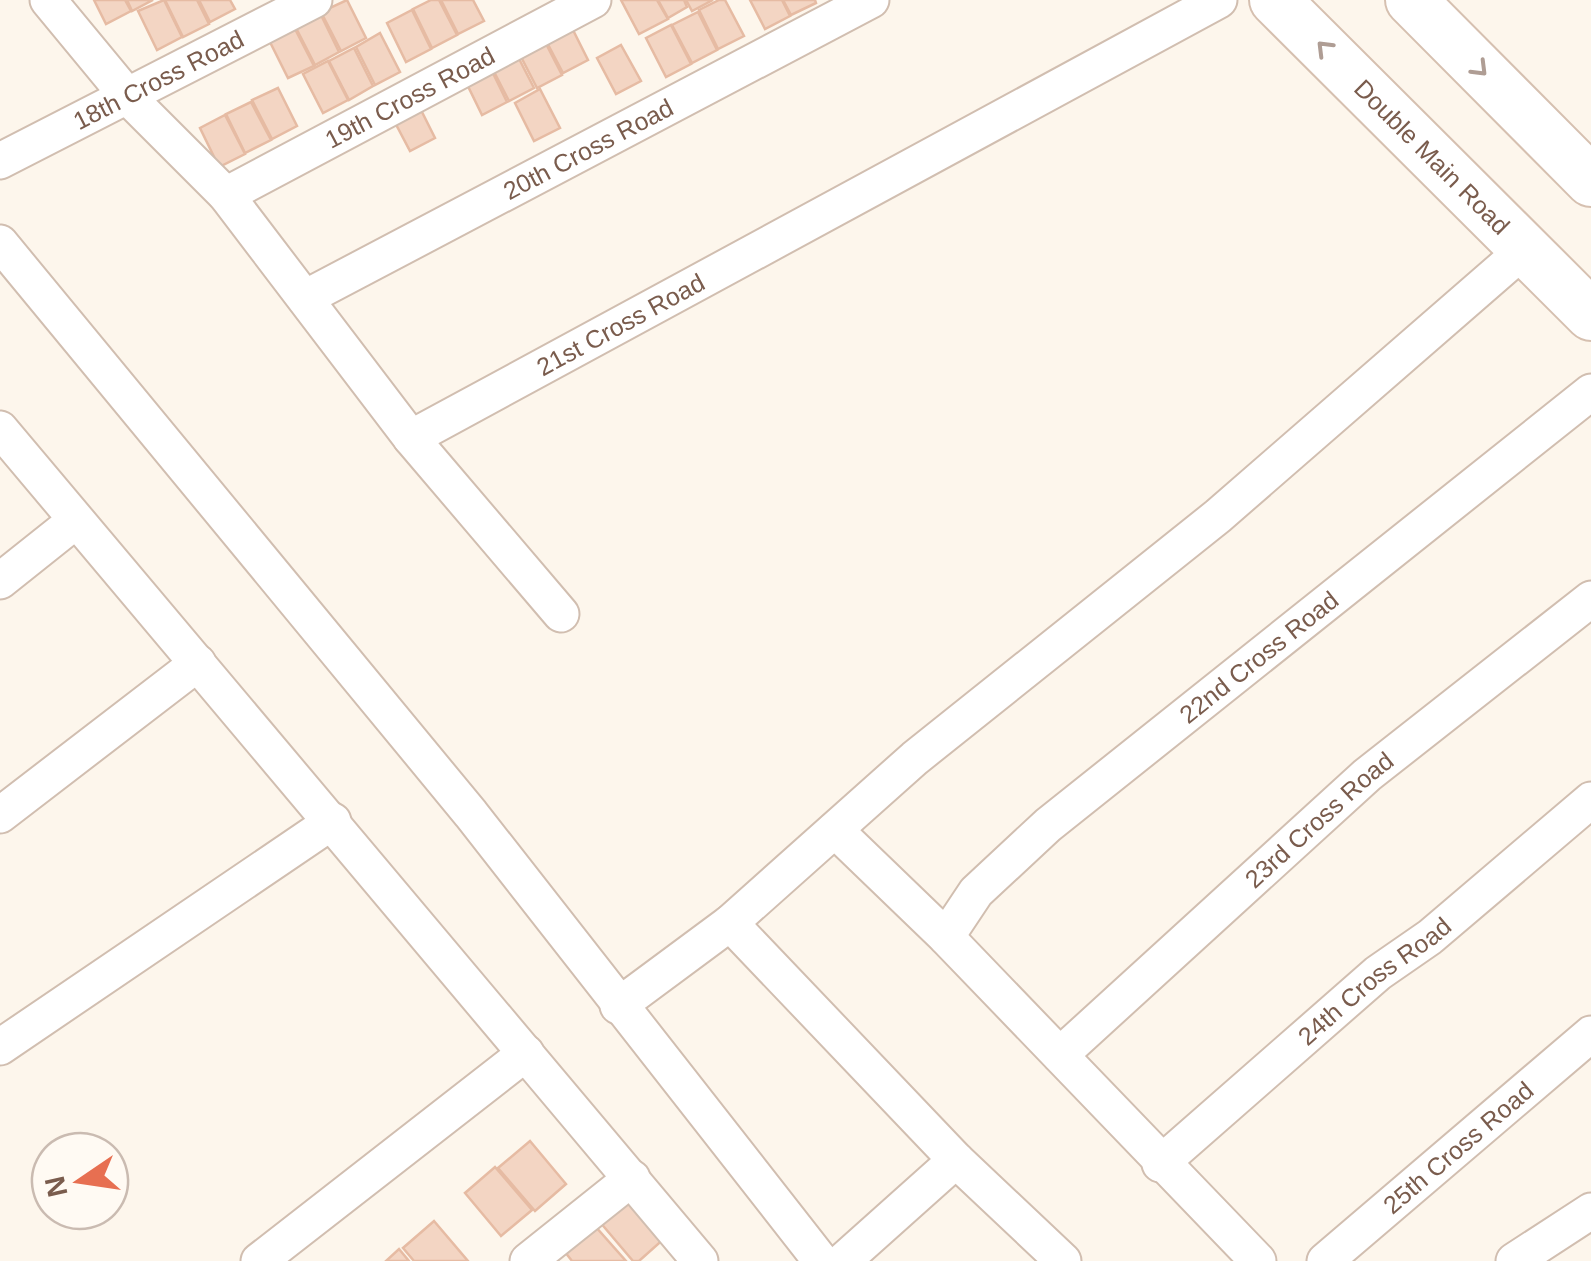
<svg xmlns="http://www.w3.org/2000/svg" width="1591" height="1261" font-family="Arial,sans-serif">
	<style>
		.building { fill: #f3d5c3; stroke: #e6bba3; stroke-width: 2.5 }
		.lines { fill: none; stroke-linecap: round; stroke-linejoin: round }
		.street-casing { stroke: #d1beb0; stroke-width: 39 }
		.secondary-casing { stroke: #d6c0b0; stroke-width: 54 }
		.street { stroke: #fff; stroke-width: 35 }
		.secondary { stroke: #fff; stroke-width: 50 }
		.oneway { stroke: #af9d94 }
		.labels { text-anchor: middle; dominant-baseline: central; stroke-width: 10; stroke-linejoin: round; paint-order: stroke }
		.street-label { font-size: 25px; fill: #7a5c4d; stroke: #fffaf3 }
	</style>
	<rect width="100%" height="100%" fill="#fdf6ec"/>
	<g class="building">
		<path d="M94,0H125L131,11L106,24Z"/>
		<path d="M127,0H153L132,11Z"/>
		<path d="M164,0L182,37L157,50L138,11Z"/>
		<path d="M165,0H197L209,24L183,37Z"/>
		<path d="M199,0H230L235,9L210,22Z"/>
		<path d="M347,0L366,38L341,51L321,12Z"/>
		<path d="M431,0H439L457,35L432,48L413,9Z"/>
		<path d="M441,0H473L484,21L458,34Z"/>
		<path d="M621,0H657L668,19L639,34Z"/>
		<path d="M658,0H684L687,7L668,18Z"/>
		<path d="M686,0H713L692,11Z"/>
		<path d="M719,0H725L744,36L718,49L699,10Z"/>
		<path d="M750,0H782L790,16L765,29Z"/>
		<path d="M783,0H815L816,3L791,15Z"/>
		<path d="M412,10L431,49L406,62L387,23Z"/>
		<path d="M698,12L717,50L692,63L672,25Z"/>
		<path d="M320,13L339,52L315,65L295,26Z"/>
		<path d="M569,22L588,60L563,73L543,35Z"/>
		<path d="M671,25L691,64L666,77L646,38Z"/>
		<path d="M294,27L314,66L288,78L269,40Z"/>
		<path d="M380,33L400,72L375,85L356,47Z"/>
		<path d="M542,36L562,75L537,88L517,49Z"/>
		<path d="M621,45L641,81L616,94L597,58Z"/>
		<path d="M354,48L373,86L349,100L329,61Z"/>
		<path d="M514,49L534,88L509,101L489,62Z"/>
		<path d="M328,61L348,100L323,113L303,74Z"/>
		<path d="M488,63L507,102L482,115L463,76Z"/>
		<path d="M278,88L297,126L272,139L252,100Z"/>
		<path d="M540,89L560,128L534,141L515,103Z"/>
		<path d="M416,100L435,138L410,151L390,113Z"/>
		<path d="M251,102L271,140L245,153L226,114Z"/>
		<path d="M225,115L245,154L219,167L200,128Z"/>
		<path d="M530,1141L566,1184L535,1211L498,1168Z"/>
		<path d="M495,1167L532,1210L501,1236L465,1193Z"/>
		<path d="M629,1195L666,1237L639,1261H633L599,1221Z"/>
		<path d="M434,1221L468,1261H414L403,1248Z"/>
		<path d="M595,1226L626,1261H572L565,1252Z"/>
		<path d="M399,1249L409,1261H386Z"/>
	</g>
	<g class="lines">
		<g class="street-casing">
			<g id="street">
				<path id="s1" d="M48,0L129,98L226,195L411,438L1219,0"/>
				<path id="s2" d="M0,161L314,0"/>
				<path id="s3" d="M226,195L593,0"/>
				<path d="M0,243L471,814L821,1261"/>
				<path id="s4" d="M305,298L871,0"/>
				<path d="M0,429L700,1261"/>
				<path d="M411,438L561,614"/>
				<path d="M0,581L74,522"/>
				<path d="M0,815L198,663"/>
				<path d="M835,830L946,937L1258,1261"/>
				<path d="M730,923L956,1160L1063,1261"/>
				<path id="s5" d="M946,937L976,892L1048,825L1591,392"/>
				<path d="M618,1006L730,923L915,758L1218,516L1525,249"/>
				<path d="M0,1047L333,821"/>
				<path id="s6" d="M1060,1055L1367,775L1591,599"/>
				<path id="s7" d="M1160,1164L1378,973L1430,937L1591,800"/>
				<path d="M259,1261L526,1053"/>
				<path d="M528,1261L632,1178"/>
				<path d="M843,1261L956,1160"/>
				<path id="s8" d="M1325,1261L1591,1034"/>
				<path d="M1514,1261L1591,1211"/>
			</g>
		</g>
		<g class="secondary-casing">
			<g id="secondary">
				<path id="s9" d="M1275,0L1591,315"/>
				<path d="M1411,0L1591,181"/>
			</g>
		</g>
		<use href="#street" class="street"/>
		<use href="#secondary" class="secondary"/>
	</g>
	<defs><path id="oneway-chevron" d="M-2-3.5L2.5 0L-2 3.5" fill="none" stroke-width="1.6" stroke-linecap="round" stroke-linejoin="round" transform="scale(2.5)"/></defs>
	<g class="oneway">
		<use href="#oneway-chevron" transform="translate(1324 48) rotate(-135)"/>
		<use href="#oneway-chevron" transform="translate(1480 69) rotate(45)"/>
	</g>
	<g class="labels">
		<g class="street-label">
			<text stroke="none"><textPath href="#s2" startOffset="178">18th Cross Road</textPath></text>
			<text stroke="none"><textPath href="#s3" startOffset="208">19th Cross Road</textPath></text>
			<text stroke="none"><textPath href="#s4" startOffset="320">20th Cross Road</textPath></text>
			<text stroke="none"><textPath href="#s9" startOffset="222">Double Main Road</textPath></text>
			<text stroke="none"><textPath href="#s1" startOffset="808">21st Cross Road</textPath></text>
			<text stroke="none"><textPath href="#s5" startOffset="422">22nd Cross Road</textPath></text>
			<text stroke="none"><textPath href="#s6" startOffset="350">23rd Cross Road</textPath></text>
			<text stroke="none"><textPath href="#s7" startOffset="282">24th Cross Road</textPath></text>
			<text stroke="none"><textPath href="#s8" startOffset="175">25th Cross Road</textPath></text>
		</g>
	</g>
	<g transform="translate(80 1181) rotate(257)"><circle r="48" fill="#fffaf3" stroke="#cabbb1" stroke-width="2.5"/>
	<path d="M0-8L18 38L0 25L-18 38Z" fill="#e76f51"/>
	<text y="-15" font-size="28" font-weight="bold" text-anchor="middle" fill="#7a5c4d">N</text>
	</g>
</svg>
